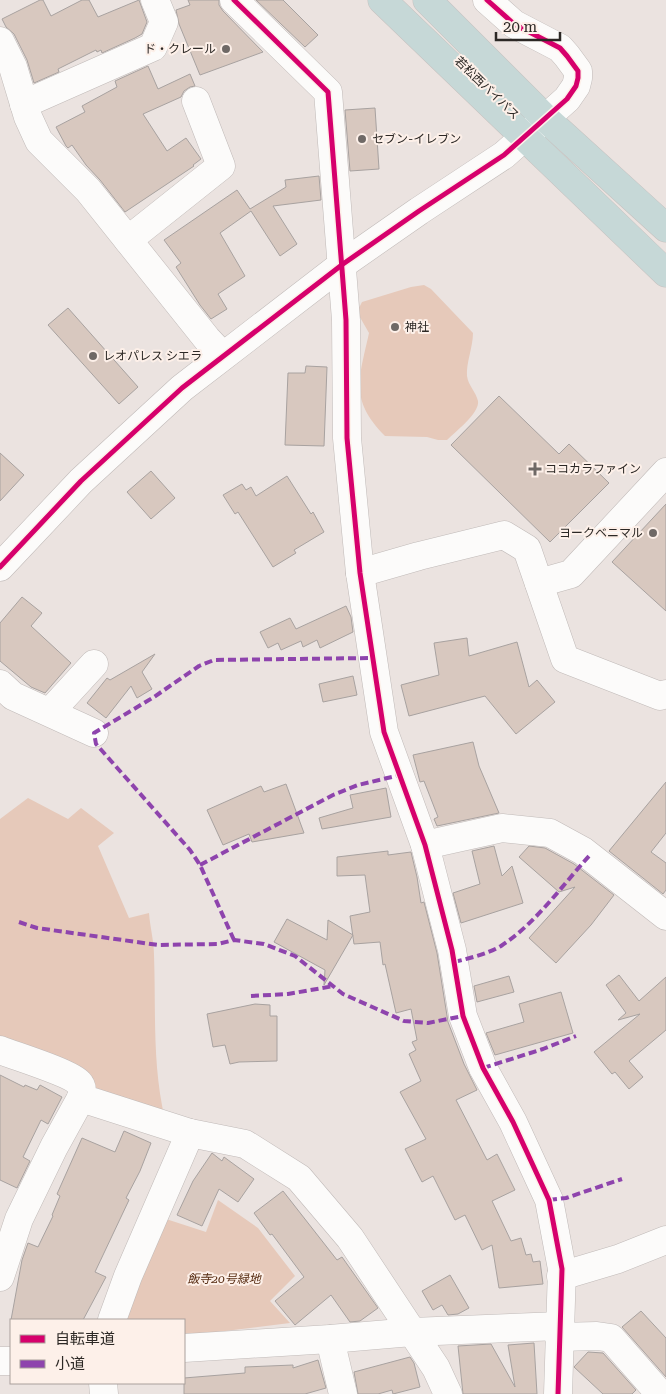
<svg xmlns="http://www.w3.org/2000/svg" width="666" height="1394" font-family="'Roboto Serif','Noto Sans JP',serif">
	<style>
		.green { fill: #e6c9ba }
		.building { fill: #d8c8bf; stroke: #a8a2a0 }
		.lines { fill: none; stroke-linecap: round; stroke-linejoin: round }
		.minor-casing { stroke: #c0bab8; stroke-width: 29 }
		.highway-casing { stroke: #c6c2c0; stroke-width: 29 }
		.minor { stroke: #fcfbfa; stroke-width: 28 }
		.highway { stroke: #c6d8d7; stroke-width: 28 }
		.quiet { stroke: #8e44ad; stroke-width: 4; stroke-dasharray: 8 4; stroke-linecap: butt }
		.cycleway-casing { stroke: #fdf0e9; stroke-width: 8 }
		.cycleway { stroke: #d6006c; stroke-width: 5 }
		.poi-dot { fill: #6f6966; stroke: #fdf0e9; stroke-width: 2 }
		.labels { text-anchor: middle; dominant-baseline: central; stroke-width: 4; stroke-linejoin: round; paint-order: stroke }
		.poi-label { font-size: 12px; fill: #2c2825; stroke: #fdf0e9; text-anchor: start }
		.street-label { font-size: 12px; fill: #2c2825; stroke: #fdf0e9 }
		.park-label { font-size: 12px; font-style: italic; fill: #562b11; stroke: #fdf0e9 }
	</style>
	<rect width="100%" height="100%" fill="#ebe3e0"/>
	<g class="green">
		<path d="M424,285L431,289L473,333C473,347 466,363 467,376C468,385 476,392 478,401C480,413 455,432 447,440H438L427,437L385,436C349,399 359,379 369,333L357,312L362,302L411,287Z"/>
		<path d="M28,798L68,819L81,808L114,833L98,846L129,918L149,913C150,927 154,941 154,955C156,1009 152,1065 165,1119L95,1095L0,1043V819Z"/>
		<path d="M218,1200L258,1228L295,1276L270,1301L290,1323L184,1336V1320H125L128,1306L166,1219L206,1232Z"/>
	</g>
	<g class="building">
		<path d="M40,0H43L51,16L82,0H89L98,17L139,0L147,22L142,34L135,38L102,53L101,50L97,52L96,50L58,69L59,72L34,83L27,60L14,34L6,27L2,19Z"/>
		<path d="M188,0H219V5L223,11L263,52L200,75L179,24L176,10L190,5Z"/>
		<path d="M256,0H283L318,35L305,47Z"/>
		<path d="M148,66L158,89L190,74L195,86L190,87L184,91L181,97L143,114L167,151L186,138L201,159L193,165L194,166L125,212L100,180L86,165L72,145L68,148L66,146L56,127L85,112L82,106L117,87L115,81Z"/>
		<path d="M375,108L379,169L350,171L345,110Z"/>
		<path d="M319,176L321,200L273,206L297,244L280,256L251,211L220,233L245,276L218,294L227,309L211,319L200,305L176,267L181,263L164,240L237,190L250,209L286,187L285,180Z"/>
		<path d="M68,308L138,387L119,404L48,325Z"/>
		<path d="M306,366L327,367L324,446L285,445L288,373H305Z"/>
		<path d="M499,396L559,454L569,444L609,483L550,542L451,445Z"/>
		<path d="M0,453L24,475L0,501Z"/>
		<path d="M151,471L175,498L151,519L127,492Z"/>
		<path d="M287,476L311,514L313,512L324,532L294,550L296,553L273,567L238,512L235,514L223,495L242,484L246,490L251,487L256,496Z"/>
		<path d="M666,504V611L612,562Z"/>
		<path d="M22,597L42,613L31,626L71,663L45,693L31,687L0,661V623Z"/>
		<path d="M346,606L351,617L353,632L320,648L317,640L303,647L301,641L281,650L278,643L268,648L260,632L290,618L296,629Z"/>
		<path d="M467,638L469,656L517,642L529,687L537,680L555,702L516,734L485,696L409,716L401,685L439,675L434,643Z"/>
		<path d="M155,654L142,672L152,689L137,698L131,686L106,718L87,703L107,678L110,680Z"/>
		<path d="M353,676L357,695L323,702L319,684Z"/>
		<path d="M473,742L479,766L499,813L437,826L434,819L438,817L424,781L420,782L413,755Z"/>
		<path d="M666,782V833L651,852L666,863V890L663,894L609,851Z"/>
		<path d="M286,784L304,833L252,842L249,834L223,845L207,810L261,786L264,792Z"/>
		<path d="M386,788L391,817L322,829L319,818L353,808L350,795Z"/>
		<path d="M494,846L502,876L512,866L523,903L461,923L453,893L480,884L472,851Z"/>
		<path d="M529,846L545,848L574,864L614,895L591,925L556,963L529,938L575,887L559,892L519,857Z"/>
		<path d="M388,851V855L411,852L417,877L421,903L424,902L437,953L448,1022L464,1064L477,1090L456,1100L487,1160L497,1154L515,1190L492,1201L511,1241L521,1238L526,1255L531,1254L533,1262L540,1261L543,1284L499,1288L492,1245L482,1250L465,1215L455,1220L433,1176L422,1182L405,1149L426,1139L400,1092L421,1081L409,1054L416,1050L412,1042L417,1040L411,1009L396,1013L385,964L383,965L380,942L354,944L350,916L370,912L365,875L337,876V857Z"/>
		<path d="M287,919L327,940L328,920L353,935L324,985L325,970L274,942Z"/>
		<path d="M619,975L639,1001L666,977V1030L629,1061L643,1077L629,1089L615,1072L612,1074L594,1052L640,1014L618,1020L626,1013L606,985Z"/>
		<path d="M509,976L514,992L477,1002L474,986Z"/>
		<path d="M561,992L573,1033L495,1055L486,1033L524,1022L519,1004Z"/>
		<path d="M255,1004L270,1005V1016H277V1061L239,1062L230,1064L225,1045L213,1047L207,1014Z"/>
		<path d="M0,1075L24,1087L25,1085L37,1090L40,1085L62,1097L48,1124L41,1120L23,1157L30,1161L17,1188L0,1180Z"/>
		<path d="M124,1131L151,1143L140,1171L126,1198L129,1200L95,1272L106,1277L83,1320H11L22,1260L28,1243L38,1247L53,1216L52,1215L60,1196L57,1194L82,1138L115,1152Z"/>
		<path d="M212,1153L222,1161L224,1157L254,1179L238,1202L219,1189L202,1226L177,1215L193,1181Z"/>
		<path d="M283,1191L337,1260L342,1257L378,1308L360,1321L350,1322L331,1295L295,1325L275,1301L304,1277L272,1234L270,1235L254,1213Z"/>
		<path d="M450,1275L469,1308L458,1314L448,1315L442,1305L433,1310L422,1291Z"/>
		<path d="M641,1311L666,1338V1377L622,1327Z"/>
		<path d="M534,1343L537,1394H463L458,1346L491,1344L515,1387L508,1345Z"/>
		<path d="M588,1352L603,1353L636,1390L632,1394H603L574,1367Z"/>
		<path d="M410,1357L414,1363L420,1387L393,1394L392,1390L378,1394H358L354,1372Z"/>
		<path d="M318,1360L326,1388L305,1394H184V1378L245,1373V1367L293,1365V1368Z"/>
	</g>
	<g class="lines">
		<g class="minor-casing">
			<g id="minor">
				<path d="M234,0L328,92L346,320L347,438L360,573L384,732L425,845L452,950L463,1016L483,1068L513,1122L549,1200L562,1269L558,1394"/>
				<path d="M0,41L13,67L28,117L39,141L88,190L207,339L222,355"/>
				<path d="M24,104L153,47L164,22L155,0"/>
				<path d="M128,240L221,166L196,101"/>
				<path d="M0,567L81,481L182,388L343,264L419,211L504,155L567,99L576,86L578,78V71L567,56L560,48L514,24L487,0"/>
				<path d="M360,573L419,556L504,535L527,549L565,659L660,696L666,694"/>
				<path d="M539,583L571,574L666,472"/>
				<path d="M0,684L13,696L94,733"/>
				<path d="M50,712L94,664"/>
				<path d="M425,845L502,828L550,833L583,851L666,916"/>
				<path d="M0,1050C15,1056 71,1073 79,1083C83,1087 82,1093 81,1098L190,1133L245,1144L299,1178L350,1238L436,1368L448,1394"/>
				<path d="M561,1276L618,1259L666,1240"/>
				<path d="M0,1277L19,1219L54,1147L81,1098"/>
				<path d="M112,1320L128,1276L190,1133"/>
				<path d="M559,1337L597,1336L611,1338L660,1394"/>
				<path d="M330,1339L343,1394"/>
				<path d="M184,1348L330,1339L412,1332L560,1326"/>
				<path d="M0,1361H11"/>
				<path d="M103,1383L104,1394"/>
			</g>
		</g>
		<g class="highway-casing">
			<g id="highway">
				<path d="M382,0L666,273"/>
				<path d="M427,0L545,118L666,228"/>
			</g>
		</g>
		<use href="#minor" class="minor"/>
		<use href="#highway" class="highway"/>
		<g class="quiet">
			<path d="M200,865L333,795L358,785L400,775"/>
			<path d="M19,922L37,928L158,945L218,944L234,940L264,944L295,956L343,994L404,1021L428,1023L463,1016"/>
			<path d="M234,940L200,865L190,850L96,744L94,733L154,697L199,666L214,660L372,658"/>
			<path d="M454,962C470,958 487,954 501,946C536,923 561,887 589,856"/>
			<path d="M251,996L288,994L334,986"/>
			<path d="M483,1068L543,1049L576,1036"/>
			<path d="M549,1200L566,1198L622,1179"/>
		</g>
		<g class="cycleway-casing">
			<g id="cycleway">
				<path d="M234,0L328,92L346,320L347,438L360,573L384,732L425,845L452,950L463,1016L483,1068L513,1122L549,1200L562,1269L558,1394"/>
				<path d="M0,567L81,481L182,388L343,264L419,211L504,155L567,99L576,86L578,78V71L567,56L560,48L514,24L487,0"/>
			</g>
		</g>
		<use href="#cycleway" class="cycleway"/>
	</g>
	<g class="poi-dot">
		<circle cx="226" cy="49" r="5"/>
		<circle cx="362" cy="139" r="5"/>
		<circle cx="395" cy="327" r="5"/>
		<circle cx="93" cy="356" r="5"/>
		<path d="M532.5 461.5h5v5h5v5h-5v5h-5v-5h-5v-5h5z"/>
		<circle cx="653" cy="533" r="5"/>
	</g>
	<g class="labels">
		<g class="poi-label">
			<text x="216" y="49" text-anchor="end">ド・クレール</text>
			<text x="372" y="139">セブン-イレブン</text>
			<text x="405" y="327">神社</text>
			<text x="103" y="356">レオパレス シエラ</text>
			<text x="545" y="469">ココカラファイン</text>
			<text x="643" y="533" text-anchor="end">ヨークベニマル</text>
		</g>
		<g class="street-label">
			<text transform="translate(487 88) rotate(44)">若松西バイパス</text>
		</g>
		<g class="park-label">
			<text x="224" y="1279">飯寺20号緑地</text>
		</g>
	</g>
	<rect x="10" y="1319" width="175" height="65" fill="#fdf0e9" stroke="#a9a09b"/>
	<rect x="20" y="1335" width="25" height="8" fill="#d6006c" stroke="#a9a09b"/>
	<text x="55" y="1344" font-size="15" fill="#2c2825">自転車道</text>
	<rect x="20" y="1360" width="25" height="8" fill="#8e44ad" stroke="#a9a09b"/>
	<text x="55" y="1369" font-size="15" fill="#2c2825">小道</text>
	<path d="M496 32v8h64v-8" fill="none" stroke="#2c2825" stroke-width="2.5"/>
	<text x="503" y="32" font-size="15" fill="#2c2825" stroke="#fdf0e9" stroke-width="4" paint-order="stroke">20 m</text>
</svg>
